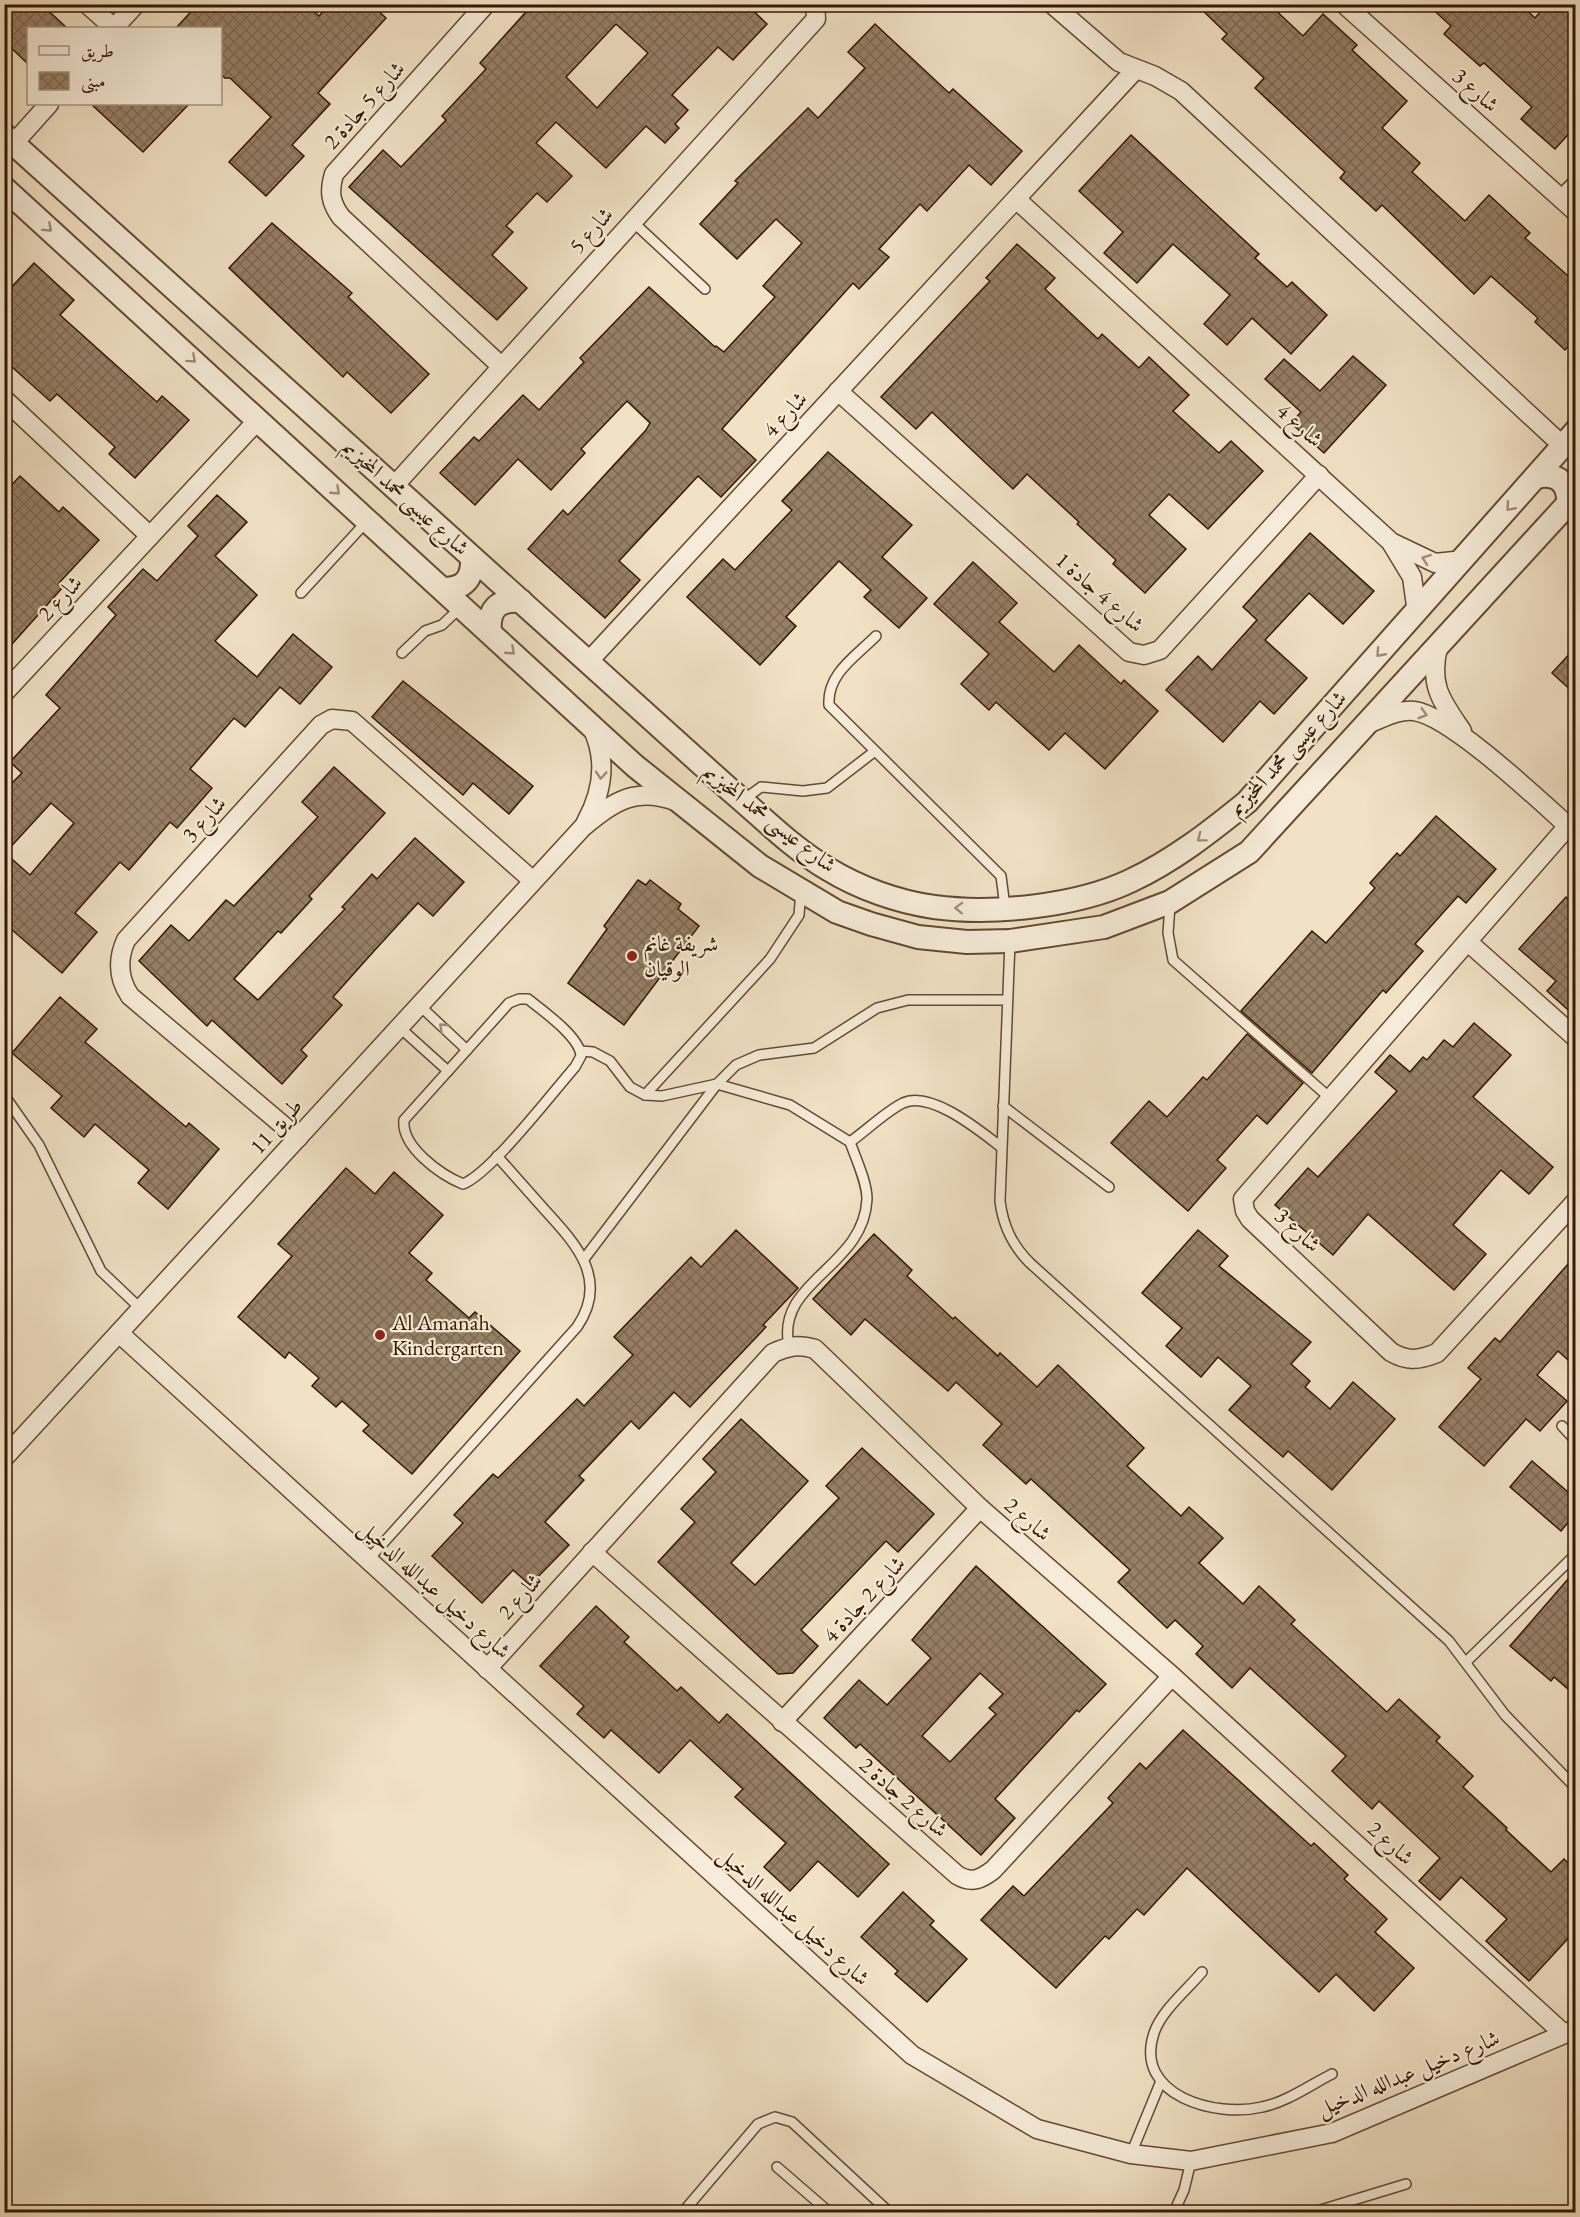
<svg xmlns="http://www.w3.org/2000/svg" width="1580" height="2217" font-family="'EB Garamond',Amiri,serif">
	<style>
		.building { fill: url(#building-cross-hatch); stroke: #361602; stroke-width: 1.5; fill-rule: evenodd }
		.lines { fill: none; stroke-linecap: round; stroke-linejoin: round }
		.service-casing { stroke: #654933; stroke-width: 12 }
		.minor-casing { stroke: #654933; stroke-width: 21 }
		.tertiary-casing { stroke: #654933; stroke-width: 26 }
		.service { stroke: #f6ecd9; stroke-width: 9 }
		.minor { stroke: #f6ecd9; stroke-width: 18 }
		.tertiary { stroke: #f6ecd9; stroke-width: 22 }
		.oneway { stroke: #a08c78 }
		.poi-dot { fill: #8f2418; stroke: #f6ecd9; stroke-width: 2 }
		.labels { text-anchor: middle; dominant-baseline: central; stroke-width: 4.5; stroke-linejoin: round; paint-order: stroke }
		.street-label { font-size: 22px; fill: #361602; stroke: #f6ecd9 }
		.poi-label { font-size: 22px; fill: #361602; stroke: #f6ecd9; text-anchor: start }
	</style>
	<defs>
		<pattern id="building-cross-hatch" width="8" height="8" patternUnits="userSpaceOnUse" patternTransform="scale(1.5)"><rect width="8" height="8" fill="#978067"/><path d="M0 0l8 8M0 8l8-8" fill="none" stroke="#7c6853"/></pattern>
	</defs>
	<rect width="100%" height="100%" fill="#f1e1c5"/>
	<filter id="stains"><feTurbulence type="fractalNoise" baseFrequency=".00333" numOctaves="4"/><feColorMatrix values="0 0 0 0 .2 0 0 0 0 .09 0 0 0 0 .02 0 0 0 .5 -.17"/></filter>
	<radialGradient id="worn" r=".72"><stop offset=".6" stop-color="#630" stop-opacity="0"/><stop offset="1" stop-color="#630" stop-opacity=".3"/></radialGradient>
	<g class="building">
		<path d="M9,4H41L67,28H28V64L4,41V10Z"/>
		<path d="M198,4H306L319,16L330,4H371L386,18L318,93L330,104L292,145L304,156L266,196L229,162L271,117L230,78H225L220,74V28H176Z"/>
		<path d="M533,4H746L767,24L733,60L718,47L672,95L688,110L675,124L679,128L665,143L646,126L606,168L556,122L536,143L572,176L547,202L537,193L506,226L513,232L492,255L527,288L497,320L349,187L383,150L401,167L446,120L442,116L486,69L480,63ZM616,24L648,53L597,108L566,77Z"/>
		<path d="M1196,4H1269L1303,36L1323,14L1357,45L1352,50L1407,101L1382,128L1420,163L1412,172L1465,221L1489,195L1530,233L1525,238L1575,282V338L1565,350L1535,322L1538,318L1491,276L1474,294L1382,205L1376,211L1340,178L1345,172L1255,88L1264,78L1222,39L1227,34Z"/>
		<path d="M1427,4H1520L1535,18L1547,4H1575V127L1555,149L1521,119L1532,107L1484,63L1480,66L1444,34L1451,26Z"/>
		<path d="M875,24L949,93L953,89L1022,151L991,185L969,165L927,211L920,204L879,249L889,257L859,289L853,283L722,429L756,460L721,497L698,476L619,561L640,580L605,618L528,549L563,510L568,515L646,430L650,423L627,401L581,449L585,453L551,490L518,459L475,505L440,473L474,437L479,441L523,395L539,410L584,362L580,358L649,287L715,347L716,346L724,352L775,297L763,286L802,243L776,219L737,259L700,224L738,183L735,181L808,108L818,118L865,68L848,52Z"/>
		<path d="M91,104H189L143,152Z"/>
		<path d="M1131,135L1259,254L1255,258L1287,287L1292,282L1327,315L1291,354L1252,318L1227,345L1204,324L1230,295L1173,244L1137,283L1104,253L1123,232L1079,191Z"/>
		<path d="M272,223L352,293L348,297L429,374L391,413L347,372L343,377L229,268Z"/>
		<path d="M1017,244L1055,278L1045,289L1098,339L1102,334L1139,368L1149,357L1189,395L1173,411L1219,453L1231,441L1263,471L1208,529L1169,494L1149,515L1186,549L1145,593L1113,564L1116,560L1077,524L1079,522L1027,474L1013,489L932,412L916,429L881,397L990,281L986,278Z"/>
		<path d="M34,263L74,300L60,315L157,402L162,396L189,420L135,478L109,454L115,447L57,394L50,401L12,367L4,375V295Z"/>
		<path d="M1353,356L1386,385L1324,453L1291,423L1301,412L1265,379L1284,359L1320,391Z"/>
		<path d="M828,452L912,525L882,557L927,598L899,628L864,597L871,590L839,561L786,617L796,626L760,665L687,597L723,559L735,570L792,510L782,501Z"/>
		<path d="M20,476L59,512L63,507L99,540L59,583L63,587L4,653V493Z"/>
		<path d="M217,495L247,522L215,556L257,595L215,641L257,677L293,634L332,667L300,704L280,687L245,727L234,718L190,769L212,788L177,828L170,822L129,870L120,862L75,913L97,932L62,973L4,923V791L22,773L10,762L60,708L46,695L116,615L108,607L143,569L157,581L198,536L188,526ZM51,803L74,823L30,875L5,853Z"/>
		<path d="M1310,533L1374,591L1343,624L1309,593L1265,640L1307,678L1274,714L1260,701L1223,742L1166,690L1198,656L1212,670L1257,620L1243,607Z"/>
		<path d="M973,562L1017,603L999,622L1054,672L1079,645L1121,684L1124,680L1158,711L1105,769L1065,733L1049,750L996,702L989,710L961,684L989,654L934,604Z"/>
		<path d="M1575,648V694L1552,673Z"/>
		<path d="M403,681L533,786L509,814L473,783L463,795L372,717Z"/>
		<path d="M334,767L385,813L309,896L312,899L281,933L278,931L234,979L258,1000L345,909L342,907L372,874L377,879L415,838L464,882L433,916L418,903L374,951L333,997L342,1005L301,1050L307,1056L282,1084L212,1020L207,1026L139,961L171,925L189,941L226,900L234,906L318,817L302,802Z"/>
		<path d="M1436,816L1496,869L1466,903L1458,896L1415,944L1423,951L1386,993L1383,990L1312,1073L1241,1011L1312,931L1326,943L1375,888L1370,883L1397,853L1400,856Z"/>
		<path d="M638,880L646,885L650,880L681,904L678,909L699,926L624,1025L568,983L607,929L604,926Z"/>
		<path d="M1566,897L1575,906V1016L1547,991L1556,981L1519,949Z"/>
		<path d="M60,997L97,1029L85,1042L186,1127L189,1123L219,1149L168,1209L138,1183L149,1170L95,1124L84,1137L51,1108L62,1096L12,1053Z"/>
		<path d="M1474,1023L1511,1055L1473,1097L1553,1167L1529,1194L1501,1170L1453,1225L1486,1254L1454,1290L1368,1214L1333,1255L1275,1205L1308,1168L1318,1177L1397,1091L1375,1072L1390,1055L1410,1072L1423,1057L1427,1060L1444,1040L1453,1047Z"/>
		<path d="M1247,1034L1303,1083L1267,1124L1257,1115L1217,1160L1226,1168L1188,1211L1111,1143L1149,1101L1167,1117L1203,1077L1207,1080Z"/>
		<path d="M346,1168L375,1194L394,1172L443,1215L409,1253L432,1273L426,1280L469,1318L475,1312L520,1351L412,1474L363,1431L369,1425L342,1401L336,1407L312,1386L319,1378L289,1352L285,1358L238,1317L292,1256L278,1244Z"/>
		<path d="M736,1230L798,1288L763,1325L766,1327L690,1407L674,1392L639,1429L631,1421L579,1476L584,1480L545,1522L569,1545L530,1585L513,1570L482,1603L432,1556L463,1523L454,1515L493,1474L498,1478L577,1399L584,1406L633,1355L614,1337L691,1257L701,1267Z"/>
		<path d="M1198,1230L1228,1256L1219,1266L1311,1342L1291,1364L1310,1381L1305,1387L1330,1409L1353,1382L1395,1419L1332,1490L1288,1451L1283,1457L1229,1410L1251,1386L1218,1357L1201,1377L1166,1346L1182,1328L1142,1293Z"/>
		<path d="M874,1234L912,1270L907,1276L953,1319L955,1317L998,1356L1000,1353L1037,1387L1058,1365L1144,1448L1127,1466L1181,1516L1189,1507L1223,1538L1199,1563L1243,1604L1259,1586L1295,1620L1291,1624L1387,1712L1399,1699L1440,1737L1436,1741L1473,1776L1463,1787L1507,1828L1506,1830L1551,1872L1564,1859L1575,1870V1931L1529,1981L1486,1941L1507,1919L1461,1877L1440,1900L1419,1881L1440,1858L1379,1801L1372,1809L1332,1771L1346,1756L1250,1668L1232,1688L1196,1654L1203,1646L1175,1620L1167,1628L1118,1582L1130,1570L1031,1479L1026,1484L983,1445L1002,1424L956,1382L948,1391L865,1319L851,1335L813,1299Z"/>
		<path d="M1575,1256V1366L1558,1351L1537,1375L1567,1401L1540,1431L1526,1419L1484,1466L1439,1427L1481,1379L1468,1368L1495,1338L1500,1342Z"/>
		<path d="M741,1419L808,1481L731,1563L755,1585L839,1498L826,1486L862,1448L934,1514L898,1552L886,1541L801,1630L818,1646L793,1673L778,1674L658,1562L695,1522L681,1509L716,1472L703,1459Z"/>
		<path d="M1532,1461L1575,1498V1514L1561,1531L1510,1487Z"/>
		<path d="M976,1566L1106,1684L1079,1712L1077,1710L995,1799L1015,1818L981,1855L860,1744L856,1748L824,1718L859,1680L887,1705L931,1658L912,1640ZM980,1673L1003,1694L989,1708L996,1714L950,1762L922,1736Z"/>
		<path d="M1575,1571V1695L1554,1677L1551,1681L1510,1646Z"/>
		<path d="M596,1606L629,1637L624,1642L677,1691L681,1687L719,1723L727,1714L889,1864L858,1897L818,1861L790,1891L764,1867L786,1843L735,1797L743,1789L690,1740L659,1773L611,1730L604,1738L577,1714L584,1706L540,1666Z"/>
		<path d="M1183,1730L1311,1846L1314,1843L1348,1875L1344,1879L1387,1919L1375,1932L1414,1968L1374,2011L1336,1974L1319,1992L1187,1868L1144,1915L1137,1909L1109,1939L1105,1936L1056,1988L981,1920L1013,1886L1024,1896L1113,1803L1108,1798L1140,1763L1146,1769Z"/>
		<path d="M903,1892L934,1921L930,1925L967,1959L927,2002L895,1974L898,1971L861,1937Z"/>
	</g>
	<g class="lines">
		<g class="service-casing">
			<g id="service">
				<path d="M632,221L705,289"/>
				<path d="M301,593L368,520"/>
				<path d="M876,636C855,657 827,674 829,705L1001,876L1005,907"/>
				<path d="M402,653L425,631L442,625L460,608"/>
				<path d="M742,801L761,787L803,791L827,788L875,751"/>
				<path d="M1170,905L1168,933L1173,960L1330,1098"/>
				<path d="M1010,941L1000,1201C1003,1226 1012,1245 1030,1263L1449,1641L1505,1715L1576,1788"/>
				<path d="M519,999H528C543,1011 580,1037 581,1056L575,1067C552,1093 491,1173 463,1184C441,1175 401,1147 404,1120L509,1003Z"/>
				<path d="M418,1004L467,1050"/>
				<path d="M398,1026L448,1071"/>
				<path d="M581,1051L593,1052L610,1061L630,1087L645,1095L662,1096L717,1084L790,1105L850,1142C856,1159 867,1182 867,1199C864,1268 775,1281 789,1346"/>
				<path d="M4,1095L39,1145L101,1271L141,1309"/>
				<path d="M645,1095L770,959L799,915L801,891"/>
				<path d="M1003,1106L1109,1187"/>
				<path d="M850,1142C867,1130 885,1112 903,1103C931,1090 980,1131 1001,1147"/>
				<path d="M584,1259L717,1084L736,1065L759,1055L814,1048L877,1008L908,1000H1007"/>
				<path d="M1562,1426L1576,1441"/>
				<path d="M368,1560L577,1327C610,1279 575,1243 544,1209C528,1191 513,1174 497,1156"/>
				<path d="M1466,1662L1576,1554"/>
				<path d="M1202,1972C1187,1990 1162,2010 1154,2033C1133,2096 1216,2118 1262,2107C1287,2102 1310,2085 1332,2074"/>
				<path d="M1131,2154L1161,2081"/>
				<path d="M777,2167L829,2212"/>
				<path d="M683,2212L758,2124L775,2117L792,2122L889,2212"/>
				<path d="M1174,2212L1184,2190L1191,2161"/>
				<path d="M1314,2212L1406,2184"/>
			</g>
		</g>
		<g class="minor-casing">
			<g id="minor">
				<path d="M87,4L114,28"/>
				<path d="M486,4L334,174C329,191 330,202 341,217L501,366"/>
				<path d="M1052,4L1119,62L1155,76L1181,91L1563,446"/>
				<path d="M1344,4L1576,212"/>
				<path d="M114,28L136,4"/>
				<path d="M14,143L49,104"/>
				<path d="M1016,199L1391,542L1435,563L1464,560"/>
				<path d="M1562,199L1576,185"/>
				<path d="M838,391L1129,652L1144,655L1160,650L1319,475"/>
				<path d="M4,399L150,536"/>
				<path d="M394,486L816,19L815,4"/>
				<path d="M1392,544L1412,577L1417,613"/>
				<path d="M1438,647C1429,686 1441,700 1462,731"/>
				<path d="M588,662L1135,70"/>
				<path d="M4,693L258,420"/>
				<path d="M1370,723C1383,718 1399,709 1414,711C1452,716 1543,804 1576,833"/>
				<path d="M586,822C603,791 608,759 591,726"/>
				<path d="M1568,826L1243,1199L1245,1211L1250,1219L1391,1352C1408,1362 1419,1360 1437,1353L1576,1201"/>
				<path d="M1468,942L1576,1038"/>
				<path d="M298,1138L130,996C118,978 117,960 126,940L321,725L332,719L352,721L532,880"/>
				<path d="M119,1333L912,2055L1037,2129L1131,2154L1191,2161L1332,2133L1576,2029"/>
				<path d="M4,1458L583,827C615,801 635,786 678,802"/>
				<path d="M592,1552L957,1875C972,1884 981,1879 993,1870L1172,1676"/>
				<path d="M487,1669L773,1353C789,1346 798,1344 815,1349L980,1508L1172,1676L1564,2034"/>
				<path d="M782,1722L980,1508"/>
			</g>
		</g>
		<g class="tertiary-casing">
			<g id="tertiary">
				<path d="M4,135L729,789C761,816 792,848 828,869C859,888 898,902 934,907C993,915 1077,906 1130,881C1173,861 1210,832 1247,802L1576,431"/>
				<path d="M4,188L635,766L760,866L837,912L871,924L918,937L967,942L1010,941L1104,927L1170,902L1249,852L1576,495"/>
				<path d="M1536,477C1556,472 1569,482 1568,503"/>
				<path d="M443,589C464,589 473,579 472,558"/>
				<path d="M490,632C488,609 498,599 521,601"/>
			</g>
		</g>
		<use href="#service" class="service"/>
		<use href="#minor" class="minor"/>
		<use href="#tertiary" class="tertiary"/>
	</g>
	<defs><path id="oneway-chevron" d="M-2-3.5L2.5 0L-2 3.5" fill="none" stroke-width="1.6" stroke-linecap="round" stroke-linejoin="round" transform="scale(1.5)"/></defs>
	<g class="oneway">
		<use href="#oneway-chevron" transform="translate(48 228) rotate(42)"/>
		<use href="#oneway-chevron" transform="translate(192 359) rotate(42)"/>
		<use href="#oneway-chevron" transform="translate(336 491) rotate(43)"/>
		<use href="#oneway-chevron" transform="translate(1510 507) rotate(131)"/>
		<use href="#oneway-chevron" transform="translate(1426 559) rotate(-160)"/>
		<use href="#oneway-chevron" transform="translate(511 651) rotate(43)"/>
		<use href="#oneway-chevron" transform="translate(1380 653) rotate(132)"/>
		<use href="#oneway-chevron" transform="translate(1423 714) rotate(17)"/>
		<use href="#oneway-chevron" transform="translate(601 775) rotate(94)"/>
		<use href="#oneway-chevron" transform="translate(1201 838) rotate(143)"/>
		<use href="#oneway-chevron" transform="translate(959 908) rotate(-178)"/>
		<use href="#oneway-chevron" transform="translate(443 1027) rotate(-137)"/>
	</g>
	<g class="poi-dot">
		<circle cx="632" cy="956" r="6"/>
		<circle cx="380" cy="1335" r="6"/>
	</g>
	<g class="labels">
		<g class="street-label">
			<text transform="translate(1476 90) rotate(42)">شارع 3</text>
			<text transform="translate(364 105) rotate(-48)">شارع 5 جادة 2</text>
			<text transform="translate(591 230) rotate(-48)">شارع 5</text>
			<text transform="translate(785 414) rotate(-47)">شارع 4</text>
			<text transform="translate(1300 425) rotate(42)">شارع 4</text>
			<text transform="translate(406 497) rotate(42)">شارع عيسى محمد المخيزيم</text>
			<text transform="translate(1100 592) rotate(41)">شارع 4 جادة 1</text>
			<text transform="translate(60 598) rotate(-47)">شارع 2</text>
			<text transform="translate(1287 753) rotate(-47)">شارع عيسى محمد المخيزيم</text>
			<text transform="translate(770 818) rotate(38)">شارع عيسى محمد المخيزيم</text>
			<text transform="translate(204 819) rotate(-48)">شارع 3</text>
			<text transform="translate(276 1126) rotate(-48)">طريق 11</text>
			<text transform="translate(1298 1230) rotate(43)">شارع 3</text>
			<text transform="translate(1028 1519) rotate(41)">شارع 2</text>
			<text transform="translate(435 1589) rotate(42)">شارع دخيل عبدالله الدخيل</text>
			<text transform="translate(520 1596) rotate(-48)">شارع 2</text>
			<text transform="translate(864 1599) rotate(-47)">شارع 2 جادة 4</text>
			<text transform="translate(904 1797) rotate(41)">شارع 2 جادة 2</text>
			<text transform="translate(1391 1843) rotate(42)">شارع 2</text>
			<text transform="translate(794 1916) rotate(42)">شارع دخيل عبدالله الدخيل</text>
			<text transform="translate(1408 2073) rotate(-22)">شارع دخيل عبدالله الدخيل</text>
		</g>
		<g class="poi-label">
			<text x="644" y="943">شريفة غانم<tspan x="644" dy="25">الوقيان</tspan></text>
			<text x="392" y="1322">Al Amanah<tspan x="392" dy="25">Kindergarten</tspan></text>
		</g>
	</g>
	<rect width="1580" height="2217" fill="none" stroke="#f1e1c5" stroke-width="24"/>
	<rect x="6" y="6" width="1568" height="2205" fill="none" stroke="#361602" stroke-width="3"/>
	<rect x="12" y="12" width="1556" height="2193" fill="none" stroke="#361602" stroke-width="1.5"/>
	<rect x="27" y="27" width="195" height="78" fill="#f6ecd9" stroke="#a99683" stroke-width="1.5"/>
	<rect x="39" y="46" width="30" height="9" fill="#f6ecd9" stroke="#a99683" stroke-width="1.5"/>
	<text x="81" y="57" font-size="18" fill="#361602">طريق</text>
	<rect x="39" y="72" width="30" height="18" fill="url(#building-cross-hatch)" stroke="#a99683" stroke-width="1.5"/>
	<text x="81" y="87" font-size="18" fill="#361602">مبنى</text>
	<rect width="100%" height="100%" filter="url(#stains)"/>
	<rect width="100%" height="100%" fill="url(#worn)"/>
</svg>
